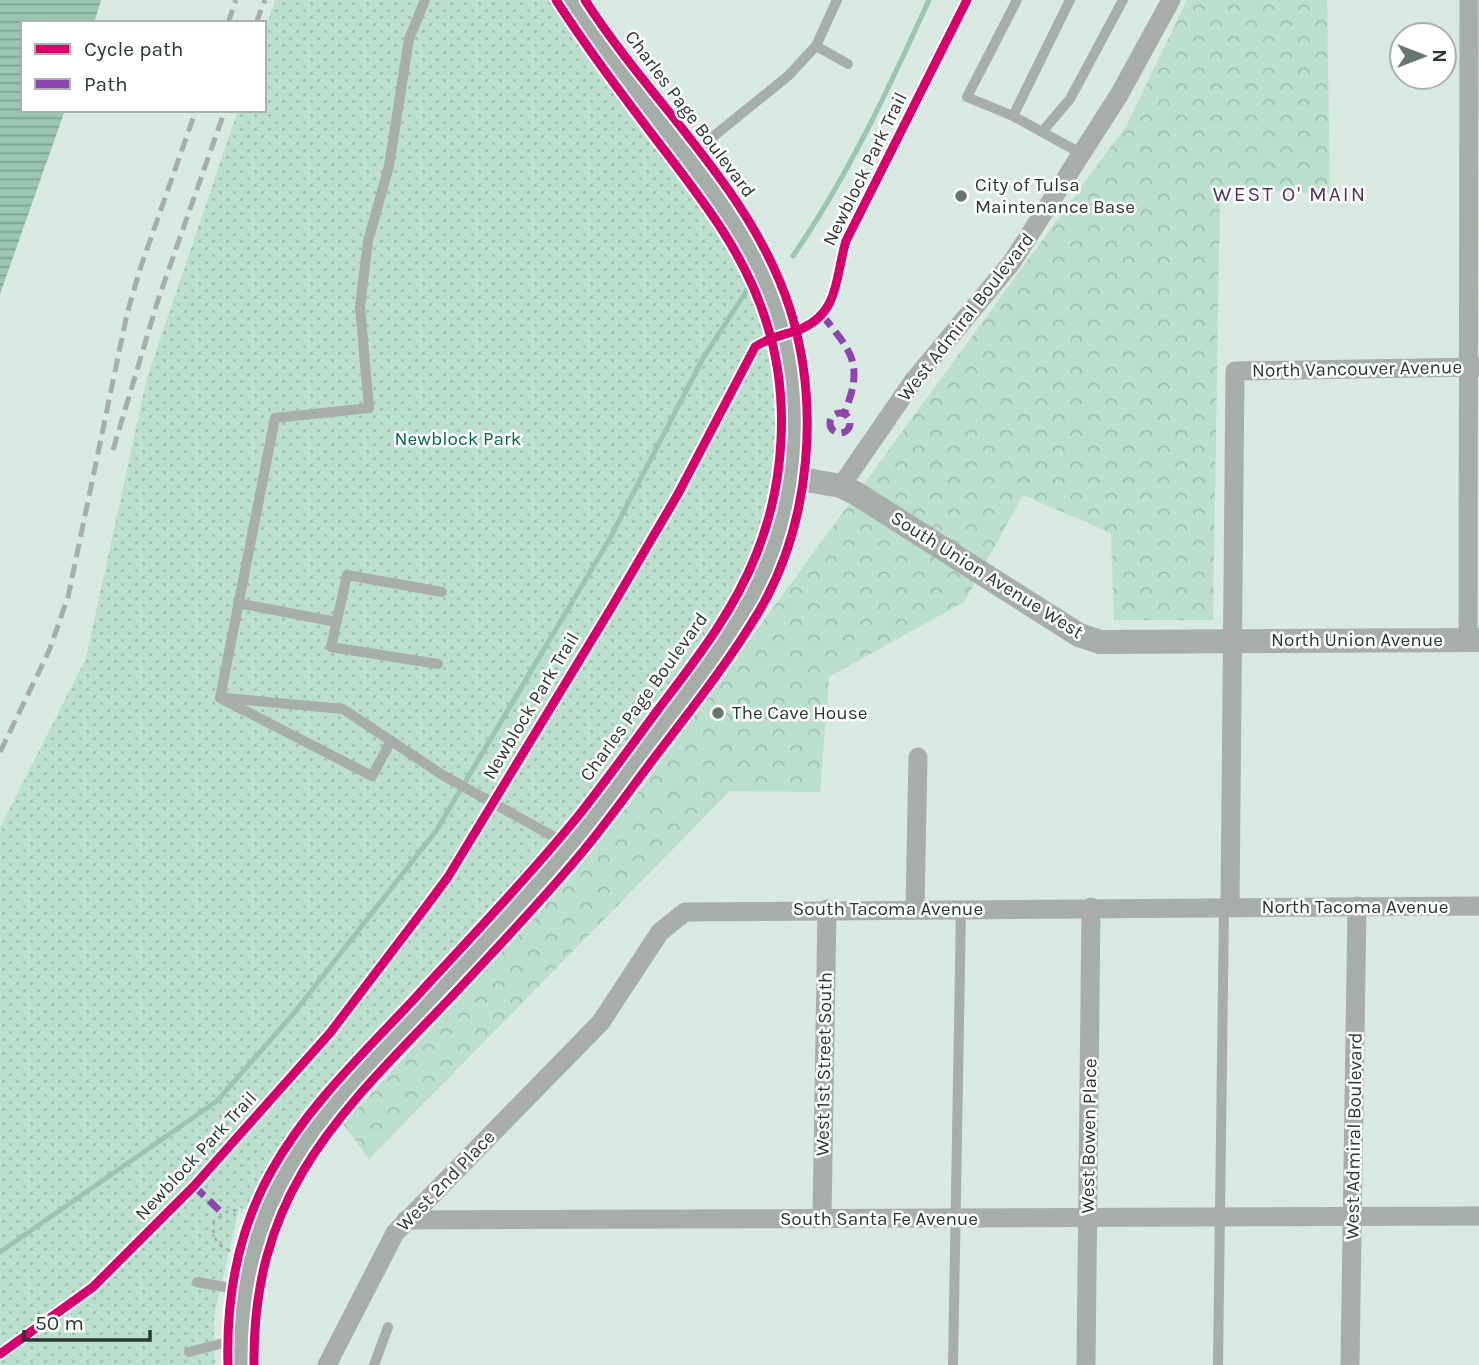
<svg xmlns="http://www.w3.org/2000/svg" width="1479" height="1365" font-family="Karla,sans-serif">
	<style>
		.forest { fill: url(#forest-crowns) }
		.park { fill: url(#park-dots) }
		.water { fill: url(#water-rules) }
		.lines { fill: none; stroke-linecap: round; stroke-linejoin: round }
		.stream { stroke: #9ac5b0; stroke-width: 5 }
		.path { stroke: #a3aba7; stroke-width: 2.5; stroke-dasharray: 3.5 5; stroke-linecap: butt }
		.service { stroke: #a7aeaa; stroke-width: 10 }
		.minor { stroke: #a7aeaa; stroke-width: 19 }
		.tertiary { stroke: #a7aeaa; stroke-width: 24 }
		.secondary { stroke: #a5ada9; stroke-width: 28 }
		.rail { stroke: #a6aeaa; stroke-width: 5; stroke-dasharray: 14 7; stroke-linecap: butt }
		.quiet { stroke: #8e44ad; stroke-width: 7; stroke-dasharray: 14 7; stroke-linecap: butt }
		.cycleway-casing { stroke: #fff; stroke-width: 13 }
		.cycleway { stroke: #d6006c; stroke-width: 9 }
		.poi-dot { fill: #67766e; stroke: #fff; stroke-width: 2.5 }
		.labels { text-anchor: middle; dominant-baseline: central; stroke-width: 5; stroke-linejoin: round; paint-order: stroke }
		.street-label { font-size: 19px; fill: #2a3831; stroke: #fff }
		.poi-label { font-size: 19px; fill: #2a3831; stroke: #fff; text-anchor: start }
		.park-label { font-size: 19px; fill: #006948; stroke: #fff }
		.neighbourhood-label { font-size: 21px; letter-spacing: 2px; fill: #532f66; stroke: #fff }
	</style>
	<defs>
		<pattern id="forest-crowns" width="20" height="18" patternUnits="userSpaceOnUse" patternTransform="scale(1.75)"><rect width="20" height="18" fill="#badfcc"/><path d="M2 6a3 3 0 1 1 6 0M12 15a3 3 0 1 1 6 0" fill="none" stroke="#a0c0b0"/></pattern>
		<pattern id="park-dots" width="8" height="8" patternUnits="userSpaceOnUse" patternTransform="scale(1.75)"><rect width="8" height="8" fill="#badfcc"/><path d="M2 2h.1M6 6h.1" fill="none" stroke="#a0c0b0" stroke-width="1.8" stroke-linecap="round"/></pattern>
		<pattern id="water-rules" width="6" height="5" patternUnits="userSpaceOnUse" patternTransform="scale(1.75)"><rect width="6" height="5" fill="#9ac5b0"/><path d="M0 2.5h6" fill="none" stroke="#7ea190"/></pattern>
	</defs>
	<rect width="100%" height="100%" fill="#d7e9e0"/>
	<path class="forest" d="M1187,0H1327L1330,194L1220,188L1213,620H1114L1111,533L1023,495L964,602L829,677L820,792L730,791L369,1159L343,1124L577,870L636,795L1126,126Z"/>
	<path class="park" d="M275,0H550C611,111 720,193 759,315C785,397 779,486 747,565C727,615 690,657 659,699C615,758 572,817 524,872C484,918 441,961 400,1006C343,1069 280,1129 249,1210L239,1208L214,1317L215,1365H0V828L86,658L147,378L238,110H264V33Z"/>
	<path class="water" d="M0,0H101L94,23H23V110H65L0,294Z"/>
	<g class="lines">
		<g class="stream">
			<path d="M793,256C848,176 889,88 929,0"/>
			<path d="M0,1252L217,1101L294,1013L436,831L609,540L702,360L747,290"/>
		</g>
		<path class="path" d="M230,1251C216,1245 212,1237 214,1222L229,1210L242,1211"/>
		<g class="service">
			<path d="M1017,0L967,97L1013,116L1082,154"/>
			<path d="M816,46L848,64"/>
			<path d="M1013,116L1070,0"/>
			<path d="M1042,132L1070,99L1123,0"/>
			<path d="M688,157L788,76L816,46L837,0"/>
			<path d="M238,603L336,622"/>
			<path d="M438,664L331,647L347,575L442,592"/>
			<path d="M225,698L343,709L444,776L567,844"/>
			<path d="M391,741L372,776L220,698L275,418L369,408L360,307L368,241L389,166L409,39L425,0"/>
			<path d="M197,1282L241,1290"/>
			<path d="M189,1352L239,1339"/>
			<path d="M374,1365L388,1327"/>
			<path d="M953,1365L961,909"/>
			<path d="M1218,1365L1224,907"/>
		</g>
		<g class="minor">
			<path d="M841,486L914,380L1012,262L1119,95L1171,0"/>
			<path d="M1468,640L1469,0"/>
			<path d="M1230,907L1235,371L1479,367"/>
			<path d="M915,908L918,757"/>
			<path d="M822,1219L827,909"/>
			<path d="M406,1220L1479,1216"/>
			<path d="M327,1365L395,1233L601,1022L660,932L685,912L1479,906"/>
			<path d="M1086,1365L1091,907"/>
			<path d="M1350,1365L1357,906"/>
		</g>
		<path class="tertiary" d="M789,477L841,486L857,494L1079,635L1100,642L1479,640"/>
		<path class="secondary" d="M240,1365C239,1306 247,1245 274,1192C313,1117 375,1059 432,998C478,948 525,899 568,848C605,805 637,757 671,712C704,668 743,622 764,570C792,496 805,410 783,332C746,200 637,115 571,0"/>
		<g class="rail">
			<path d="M228,23L236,0"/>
			<path d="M256,23L265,0"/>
			<path d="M113,450L158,300L225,110"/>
			<path d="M0,752L49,651L68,597L127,314L140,269L196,110"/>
		</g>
		<g class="quiet">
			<path d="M822,315C853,353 864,365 844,414"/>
			<circle cx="840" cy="423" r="10"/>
			<path d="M194,1186L222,1213"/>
		</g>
		<g class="cycleway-casing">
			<g id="cycleway">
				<path d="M0,1354L93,1287L194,1186L330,1033L422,912L448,877L610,610L678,494L755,347C769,337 785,335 801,329C840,312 835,277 846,241L967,0"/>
				<path d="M228,1365C226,1297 238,1230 272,1170C309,1104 366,1051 417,996C471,937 528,878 579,815C606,781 631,746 657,711C694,662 733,613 756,555C785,484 790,397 767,324C745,252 700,197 655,138C621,93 587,48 556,0"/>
				<path d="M254,1365C252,1179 354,1102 471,976C508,936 545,897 579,856C607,823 632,787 658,753C694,706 731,659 761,608C811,521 820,404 790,309C752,190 651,103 585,0"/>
			</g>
		</g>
		<use href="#cycleway" class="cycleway"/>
	</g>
	<g class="poi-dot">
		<circle cx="961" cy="196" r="7"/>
		<circle cx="718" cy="713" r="7"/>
	</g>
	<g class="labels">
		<g class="street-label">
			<text transform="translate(690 114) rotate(53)">Charles Page Boulevard</text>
			<text transform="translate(865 169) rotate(-64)">Newblock Park Trail</text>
			<text transform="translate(966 317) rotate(-52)">West Admiral Boulevard</text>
			<text transform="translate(1357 369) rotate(-1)">North Vancouver Avenue</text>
			<text transform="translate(987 575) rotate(32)">South Union Avenue West</text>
			<text x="1357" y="640">North Union Avenue</text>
			<text transform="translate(644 697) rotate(-54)">Charles Page Boulevard</text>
			<text transform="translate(531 706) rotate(-59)">Newblock Park Trail</text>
			<text x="1355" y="907">North Tacoma Avenue</text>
			<text x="888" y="909">South Tacoma Avenue</text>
			<text transform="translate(824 1064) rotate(-89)">West 1st Street South</text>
			<text transform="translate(1089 1136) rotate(-89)">West Bowen Place</text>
			<text transform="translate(1354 1136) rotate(-89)">West Admiral Boulevard</text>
			<text transform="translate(196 1156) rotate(-47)">Newblock Park Trail</text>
			<text transform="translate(446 1181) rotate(-46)">West 2nd Place</text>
			<text x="879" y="1219">South Santa Fe Avenue</text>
		</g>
		<g class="poi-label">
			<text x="975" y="185">City of Tulsa<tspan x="975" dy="22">Maintenance Base</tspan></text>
			<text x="732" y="713">The Cave House</text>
		</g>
		<g class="park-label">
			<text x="458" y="439">Newblock Park</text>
		</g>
		<g class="neighbourhood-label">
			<text x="1290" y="194">WEST O' MAIN</text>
		</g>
	</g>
	<rect x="21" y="21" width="245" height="91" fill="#ffffff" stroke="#aaafad" stroke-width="2"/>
	<rect x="35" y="44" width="35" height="10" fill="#d6006c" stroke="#aaafad" stroke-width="2"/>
	<text x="84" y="56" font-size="21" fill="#2a3831">Cycle path</text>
	<rect x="35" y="79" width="35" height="10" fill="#8e44ad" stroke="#aaafad" stroke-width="2"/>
	<text x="84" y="91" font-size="21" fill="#2a3831">Path</text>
	<g transform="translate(1423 56) rotate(90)"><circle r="33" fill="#ffffff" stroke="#aaafad" stroke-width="2"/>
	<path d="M0-5L12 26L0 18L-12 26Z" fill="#67766e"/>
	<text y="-10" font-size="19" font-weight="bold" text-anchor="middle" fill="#2a3831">N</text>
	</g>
	<path d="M24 1330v10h126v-10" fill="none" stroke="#2a3831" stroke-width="3.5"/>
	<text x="35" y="1330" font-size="21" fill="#2a3831" stroke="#ffffff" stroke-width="5" paint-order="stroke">50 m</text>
</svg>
